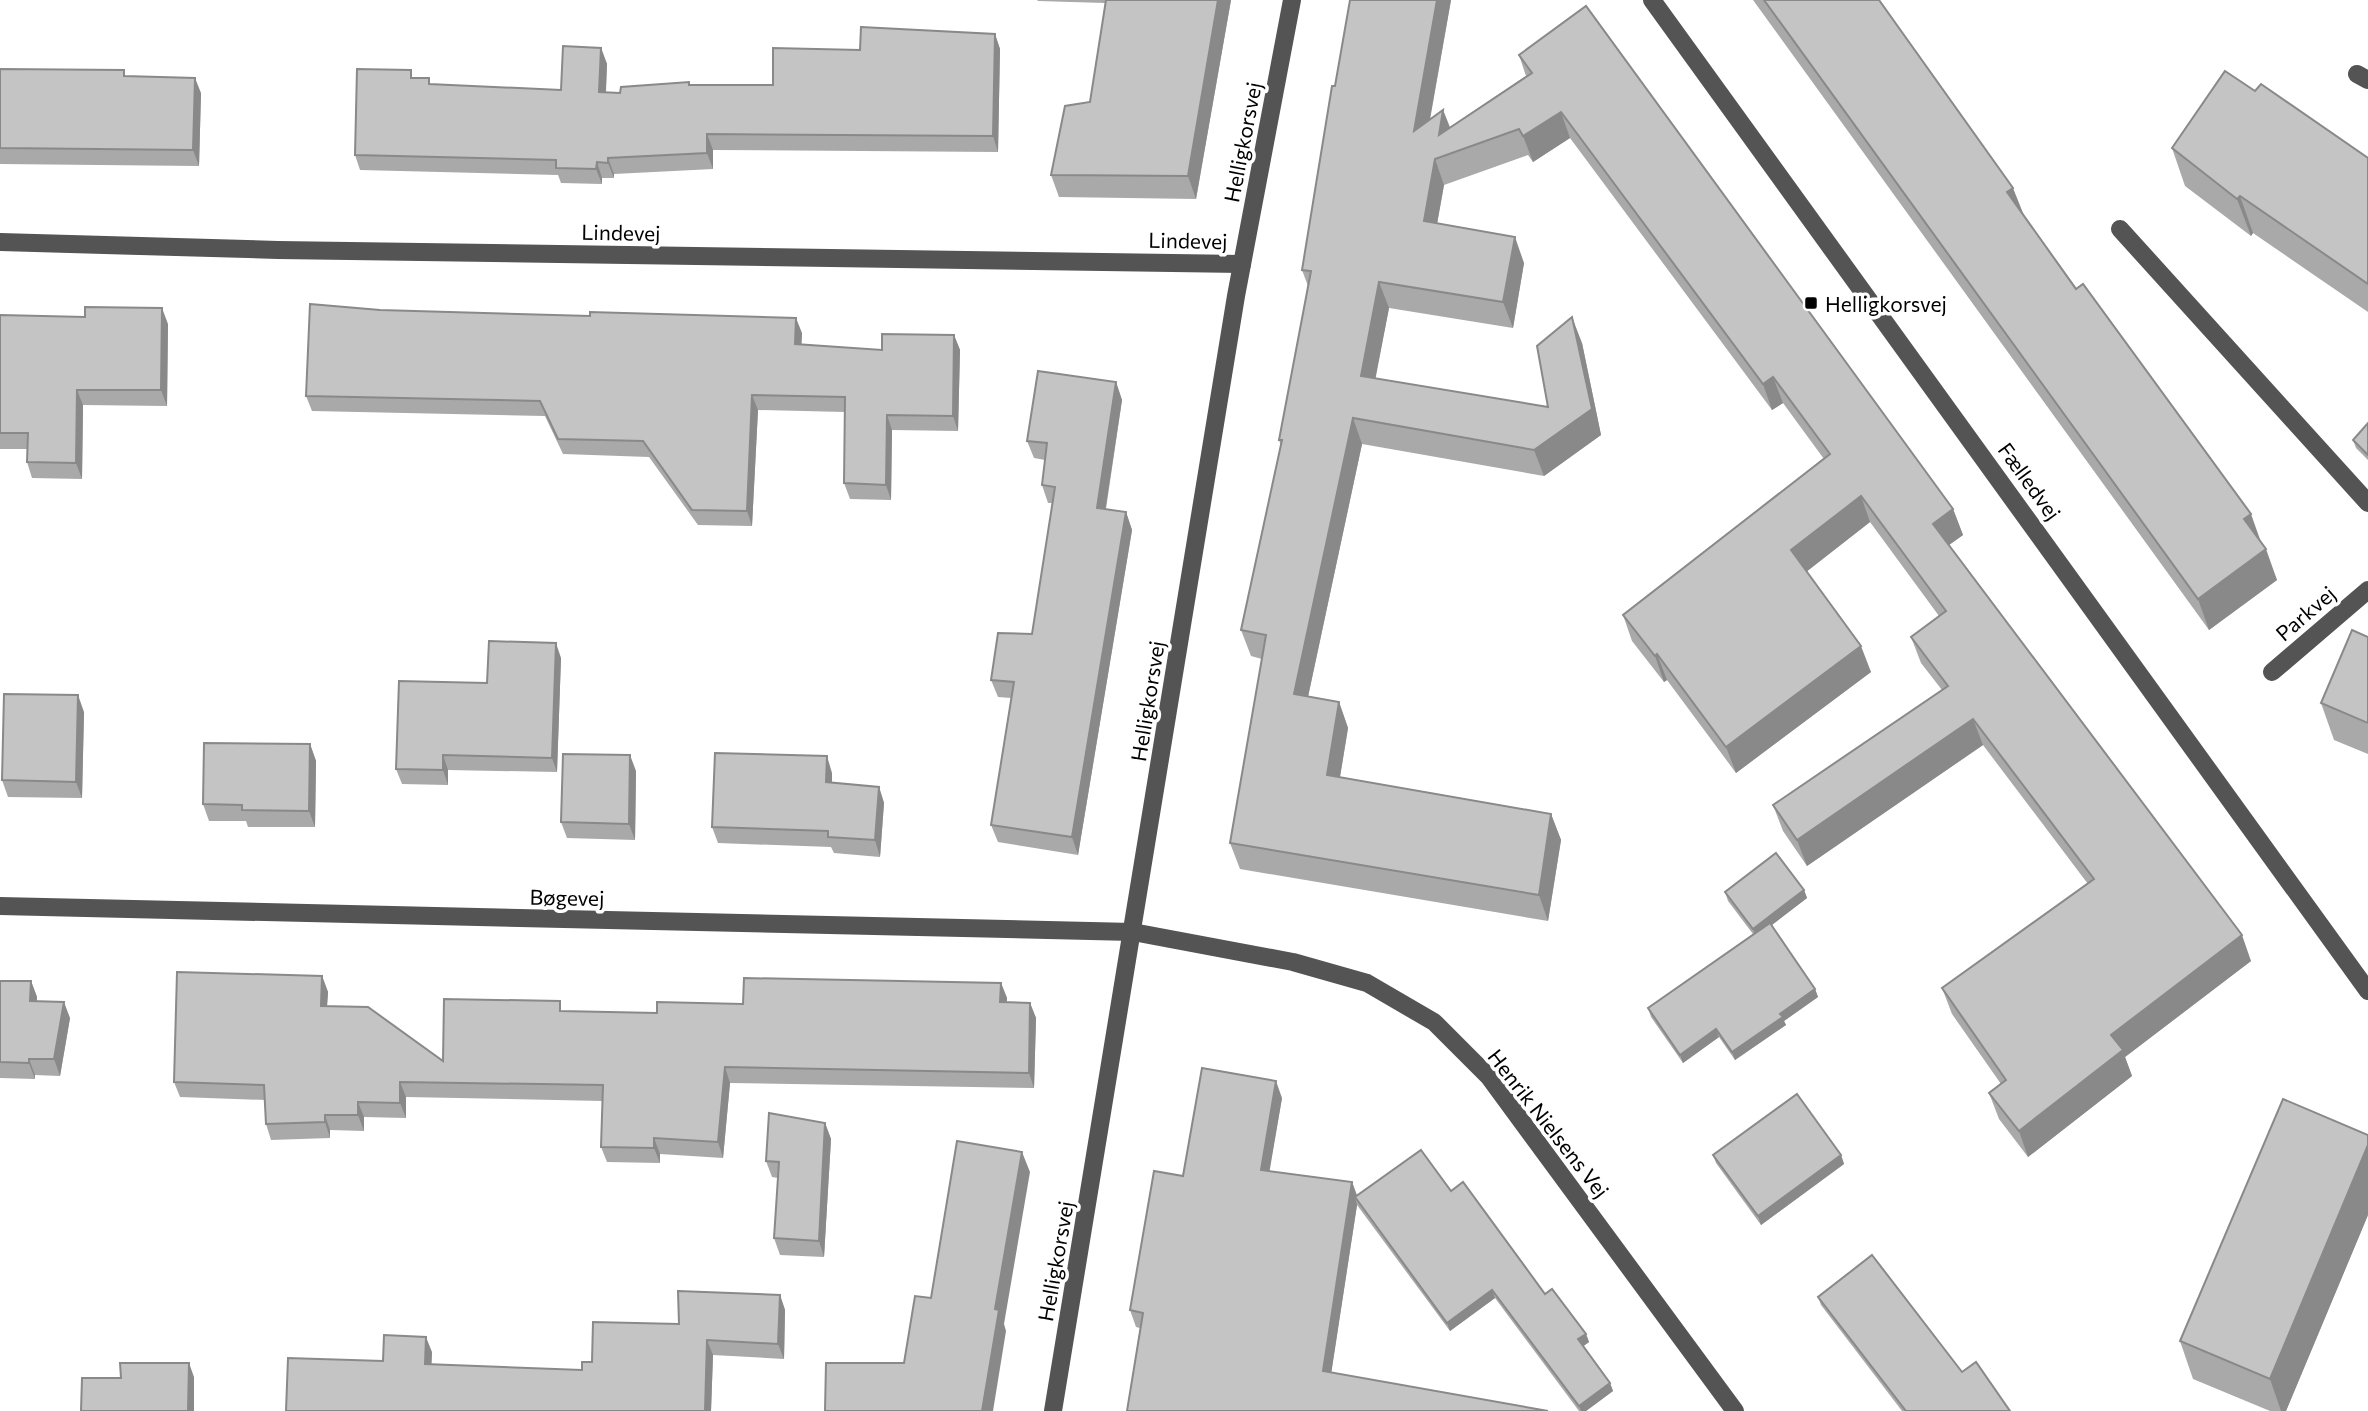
<svg xmlns="http://www.w3.org/2000/svg" width="2368" height="1411" font-family="Commissioner,sans-serif">
	<style>
		.lines { fill: none; stroke-linecap: round; stroke-linejoin: round }
		.minor { stroke: #545454; stroke-width: 18 }
		.wall { fill: #a9a9a9 }
		.shaded-wall { fill: #898989 }
		.building { fill: #c4c4c4; stroke: #898989; stroke-width: 2 }
		.poi-dot { fill: #000; stroke: #fff; stroke-width: 2.5 }
		.labels { text-anchor: middle; dominant-baseline: central; stroke-width: 7; stroke-linejoin: round; paint-order: stroke }
		.street-label { font-size: 21px; fill: #000; stroke: #fff }
		.poi-label { font-size: 21px; fill: #000; stroke: #fff; text-anchor: start }
	</style>
	<rect width="100%" height="100%" fill="#fff"/>
	<g class="lines">
		<g class="minor">
			<path d="M1652,0L2368,991"/>
			<path d="M2357,74L2368,80"/>
			<path d="M2120,229L2368,503"/>
			<path d="M0,242L278,250L1242,264"/>
			<path d="M2272,672L2368,590"/>
			<path d="M0,906L1133,932L1293,962L1367,983L1434,1022L1489,1077L1735,1411"/>
			<path d="M1053,1411L1236,296L1292,0"/>
		</g>
	</g>
	<g class="wall">
		<path d="M1037,0H1231L1196,199L1059,197L1051,175L1090,102L1105,3L1038,1Z"/>
		<path d="M1350,0H1451L1430,120L1443,110L1450,127L1526,76L1519,55L1953,509L1963,535L1949,545L2251,961L2125,1057L2132,1076L2028,1157L1999,1119L1989,1093L2001,1084L1952,1014L1942,988L2088,884L1983,745L1807,866L1783,831L1773,805L1942,690L1921,663L1911,637L1939,616L1870,522L1807,571L1871,672L1736,773L1667,680L1664,682L1632,641L1623,615L1824,459L1783,403L1772,410L1570,138L1533,162L1528,155L1444,185L1437,223L1524,263L1513,328L1389,308L1375,378L1548,407L1582,343L1601,435L1544,476L1362,444L1308,697L1339,702L1348,728L1340,777L1551,814L1561,840L1548,921L1240,869L1230,843L1262,659L1251,656L1241,630L1281,446L1279,440L1308,286L1302,270Z"/>
		<path d="M1753,0H1879L2023,214L2261,543L2277,580L2209,630Z"/>
		<path d="M995,34L1000,49L998,152L713,150V169L614,174V178H602V184L561,183L558,175L360,170L355,155L414,78L431,84L561,90L601,48L607,64L606,93H620L690,85H773L860,50Z"/>
		<path d="M0,69L126,77L201,93L199,166L0,164Z"/>
		<path d="M2255,91L2368,158V312L2253,233L2251,236L2185,186L2172,148Z"/>
		<path d="M380,310L802,333L801,344L882,350L954,335L960,350L958,431L892,430L891,500L850,499L844,483L845,412L758,410L752,526L698,525L649,457L563,454L545,416L312,411L306,396Z"/>
		<path d="M0,315L168,324L167,406L83,405L82,479L32,478L27,462V449H0Z"/>
		<path d="M1116,382L1122,400L1106,509L1126,512L1132,530L1078,855L998,842L991,825L1011,698L998,697L991,680L1032,634L1053,503H1048L1042,485L1045,460L1034,458L1027,441Z"/>
		<path d="M2368,423V460L2356,448L2353,440Z"/>
		<path d="M2368,637V754L2334,740L2321,703Z"/>
		<path d="M561,658L557,772L448,770V785L402,784L396,769L487,683Z"/>
		<path d="M84,712L82,798L8,797L2,780Z"/>
		<path d="M310,744L316,761L315,827H248L246,821H209L203,804Z"/>
		<path d="M636,771L635,840L567,838L561,822Z"/>
		<path d="M832,773V783L879,787L884,803L880,857L834,853L831,847L718,843L712,827Z"/>
		<path d="M1804,890L1807,898L1772,925L1815,989L1818,997L1784,1021L1786,1025L1735,1060L1719,1037L1683,1063L1651,1017L1648,1008L1753,934L1728,901L1725,892Z"/>
		<path d="M322,976L328,992L327,1006L443,1061L564,1011L657,1013L743,1004L1001,983L1007,998L1006,1002L1030,1003L1036,1018L1034,1088L730,1083L723,1158L660,1154V1163L607,1162L601,1147L603,1101L406,1097V1118L364,1117V1131L330,1130V1138L271,1140L266,1124L265,1100L180,1097L174,1082Z"/>
		<path d="M0,981H31L37,997V1001L70,1018L60,1076L35,1075V1079L0,1078Z"/>
		<path d="M1282,1098L1269,1171L1352,1182L1357,1195L1451,1191L1545,1294L1586,1334L1589,1342L1583,1346L1610,1383L1613,1391L1586,1411H1579L1495,1298L1450,1331L1357,1205L1331,1373L1127,1411L1140,1328L1136,1327L1130,1310L1183,1176Z"/>
		<path d="M825,1123L831,1139L824,1257L780,1255L774,1238L778,1178L772,1177L766,1161Z"/>
		<path d="M1713,1155H1841L1844,1164L1761,1225L1716,1163Z"/>
		<path d="M2368,1215L2286,1411H2270L2193,1379L2180,1341Z"/>
		<path d="M780,1295L785,1310L784,1359L713,1355L711,1411H286L383,1361L432,1352L431,1364L582,1370L592,1362L679,1324Z"/>
		<path d="M1818,1297L1962,1372L2010,1411H1902L1821,1305Z"/>
	</g>
	<g class="shaded-wall">
		<path d="M1218,0H1231L1196,199L1188,176Z"/>
		<path d="M1437,0H1451L1423,157L1414,131Z"/>
		<path d="M995,34L1000,49L998,152L993,136Z"/>
		<path d="M601,48L607,64L605,108L599,92Z"/>
		<path d="M195,78L201,93L199,166L193,150Z"/>
		<path d="M1443,110L1453,136L1439,135Z"/>
		<path d="M1561,112L1570,138L1533,162L1523,136Z"/>
		<path d="M707,134L713,150V169L707,153Z"/>
		<path d="M608,158L614,174V178L608,163Z"/>
		<path d="M1435,159L1444,185L1433,247L1424,221Z"/>
		<path d="M597,162L602,178V184L596,169Z"/>
		<path d="M2013,188L2025,218L2007,192Z"/>
		<path d="M2240,196L2253,233L2251,236L2237,199Z"/>
		<path d="M1515,237L1524,263L1513,328L1503,302Z"/>
		<path d="M1379,282L1389,308L1371,402L1361,376Z"/>
		<path d="M162,308L168,324L167,406L161,390Z"/>
		<path d="M1572,317L1582,343L1601,435L1544,476L1534,450L1592,409Z"/>
		<path d="M796,318L802,333L801,359L795,344Z"/>
		<path d="M954,335L960,350L958,431L953,416Z"/>
		<path d="M1773,377L1783,403L1772,410L1763,384Z"/>
		<path d="M1116,382L1122,400L1103,525L1097,508Z"/>
		<path d="M77,390L83,405L82,479L76,463Z"/>
		<path d="M752,395L758,410L752,526L747,511Z"/>
		<path d="M887,415L892,430L891,500L886,485Z"/>
		<path d="M1353,418L1362,444L1303,720L1294,694Z"/>
		<path d="M1861,496L1870,522L1801,576L1791,550Z"/>
		<path d="M1953,509L1963,535L1942,550L1933,524Z"/>
		<path d="M1126,512L1132,530L1078,855L1072,837Z"/>
		<path d="M2251,514L2262,545L2244,519Z"/>
		<path d="M2266,549L2277,580L2209,630L2198,599Z"/>
		<path d="M556,643L561,658L557,772L552,758Z"/>
		<path d="M1861,646L1871,672L1736,773L1726,747Z"/>
		<path d="M1657,654L1667,680L1664,682L1655,656Z"/>
		<path d="M78,695L84,712L82,798L76,782Z"/>
		<path d="M1339,702L1348,728L1336,801L1327,775Z"/>
		<path d="M1973,719L1983,745L1807,866L1797,840Z"/>
		<path d="M310,744L316,761L315,827L309,811Z"/>
		<path d="M443,755L448,770V785L443,770Z"/>
		<path d="M630,755L636,771L635,840L629,824Z"/>
		<path d="M827,756L832,773V799L826,782Z"/>
		<path d="M879,787L884,803L880,857L875,840Z"/>
		<path d="M1551,814L1561,840L1548,921L1539,895Z"/>
		<path d="M1804,890L1807,898L1756,937L1753,929Z"/>
		<path d="M2242,935L2251,961L2125,1057L2132,1076L2028,1157L2019,1131L2111,1035Z"/>
		<path d="M322,976L328,992L326,1022L321,1006Z"/>
		<path d="M31,981L37,997L36,1017L30,1001Z"/>
		<path d="M1001,983L1007,998L1006,1018L1000,1002Z"/>
		<path d="M1815,989L1818,997L1784,1021L1786,1025L1735,1060L1732,1052L1780,1014Z"/>
		<path d="M64,1002L70,1018L60,1076L54,1059Z"/>
		<path d="M1030,1003L1036,1018L1034,1088L1029,1073Z"/>
		<path d="M1716,1029L1719,1037L1683,1063L1680,1055Z"/>
		<path d="M29,1059L35,1075V1079L29,1063Z"/>
		<path d="M725,1067L730,1083L723,1158L718,1142Z"/>
		<path d="M1276,1081L1282,1098L1267,1186L1261,1170Z"/>
		<path d="M400,1082L406,1097V1118L400,1103Z"/>
		<path d="M358,1102L364,1117V1131L358,1115Z"/>
		<path d="M325,1115L330,1130V1138L325,1122Z"/>
		<path d="M825,1123L831,1139L824,1257L819,1241Z"/>
		<path d="M654,1138L660,1154V1163L654,1148Z"/>
		<path d="M2368,1145V1215L2286,1411H2281L2270,1379Z"/>
		<path d="M1022,1152L1030,1172L1004,1324L1006,1331L993,1411H982L995,1309Z"/>
		<path d="M1841,1155L1844,1164L1761,1225L1758,1216Z"/>
		<path d="M1352,1182L1358,1199L1355,1197L1357,1205L1329,1388L1323,1371Z"/>
		<path d="M1492,1290L1495,1298L1450,1331L1447,1323Z"/>
		<path d="M780,1295L785,1310L784,1359L778,1344Z"/>
		<path d="M1586,1334L1589,1342L1581,1348L1578,1339Z"/>
		<path d="M426,1337L432,1352L431,1379L425,1364Z"/>
		<path d="M707,1340L713,1355L711,1411H705Z"/>
		<path d="M189,1363L194,1377V1411H188Z"/>
		<path d="M1610,1383L1613,1391L1586,1411H1581L1579,1406Z"/>
	</g>
	<g class="building">
		<path d="M1106,0H1218L1188,176L1051,175L1065,106L1090,102Z"/>
		<path d="M1350,0H1437L1414,131L1443,110L1439,135L1532,73L1519,55L1586,6L1953,509L1933,524L2242,935L2111,1035L2123,1050L2019,1131L1989,1093L2006,1080L1942,988L2094,879L1973,719L1797,840L1773,805L1948,686L1911,637L1946,611L1861,496L1791,550L1861,646L1726,747L1657,654L1655,656L1623,615L1830,454L1773,377L1763,384L1561,112L1523,136L1519,129L1435,159L1424,221L1515,237L1503,302L1379,282L1361,376L1548,407L1537,346L1572,317L1592,409L1534,450L1353,418L1294,694L1339,702L1327,775L1551,814L1539,895L1230,843L1266,635L1241,630L1282,440H1279L1311,271L1302,270L1332,86H1335Z"/>
		<path d="M1764,0H1879L2013,188L2007,192L2076,289L2083,284L2251,514L2244,519L2266,549L2198,599Z"/>
		<path d="M861,27L995,34L993,136L707,134V153L608,158V163L597,162L596,169L556,168V160L355,155L357,69L411,70V78H429V84L561,90L563,46L601,48L599,92L620,93L621,87L689,82V85H773V48L860,50Z"/>
		<path d="M0,69L124,70V76L195,78L193,150L0,148Z"/>
		<path d="M2225,71L2255,91L2261,84L2368,158V284L2240,196L2237,199L2172,148Z"/>
		<path d="M310,304L380,310L590,316V312L796,318L795,344L882,350V334L954,335L953,416L887,415L886,485L844,483L845,397L752,395L747,511L692,510L643,441L558,439L540,401L306,396Z"/>
		<path d="M85,307L162,308L161,390H77L76,463L27,462L28,433H0V315L85,317Z"/>
		<path d="M1038,371L1116,382L1097,508L1126,512L1072,837L991,825L1014,682L991,680L998,633L1032,634L1055,487L1042,485L1047,443L1027,441Z"/>
		<path d="M2368,423V455L2353,440Z"/>
		<path d="M2352,630L2368,637V723L2321,703Z"/>
		<path d="M489,641L556,643L552,758L443,755V770L396,769L399,681L487,683Z"/>
		<path d="M4,694L78,695L76,782L2,780Z"/>
		<path d="M204,743L310,744L309,811L242,810V805L203,804Z"/>
		<path d="M715,753L827,756L826,782L879,787L875,840L828,837V831L712,827Z"/>
		<path d="M563,754L630,755L629,824L561,822Z"/>
		<path d="M1776,853L1804,890L1753,929L1725,892Z"/>
		<path d="M1770,923L1815,989L1780,1014L1783,1017L1732,1052L1716,1029L1680,1055L1648,1008Z"/>
		<path d="M177,972L322,976L321,1006L368,1007L443,1061L444,999L560,1001V1011L657,1013V1002L743,1004L744,978L1001,983L1000,1002L1030,1003L1029,1073L725,1067L718,1142L654,1138V1148L601,1147L603,1085L400,1082V1103L358,1102V1115H325V1122L266,1124L264,1085L174,1082Z"/>
		<path d="M0,981H31L30,1001L64,1002L54,1059H29V1063L0,1062Z"/>
		<path d="M1202,1068L1276,1081L1261,1170L1352,1182L1323,1371L1548,1411H1127L1143,1313L1130,1310L1154,1171L1183,1176Z"/>
		<path d="M1797,1094L1841,1155L1758,1216L1713,1155Z"/>
		<path d="M2283,1099L2368,1135V1145L2270,1379L2180,1341Z"/>
		<path d="M769,1113L825,1123L819,1241L774,1238L779,1162L766,1161Z"/>
		<path d="M957,1141L1022,1152L995,1309L999,1310L982,1411H825L826,1363H904L915,1296L931,1298Z"/>
		<path d="M1421,1150L1451,1191L1463,1182L1545,1294L1552,1289L1586,1334L1578,1339L1610,1383L1579,1406L1492,1290L1447,1323L1355,1197Z"/>
		<path d="M1872,1255L1962,1372L1976,1362L2010,1411H1906L1818,1297Z"/>
		<path d="M678,1291L780,1295L778,1344L707,1340L705,1411H286L288,1358L383,1361L384,1335L426,1337L425,1364L582,1370V1362H592L593,1322L679,1324Z"/>
		<path d="M120,1363H189L188,1411H81L82,1378H121Z"/>
	</g>
	<rect class="poi-dot" x="1804" y="296" width="14" height="14" rx="3.5"/>
	<g class="labels">
		<g class="street-label">
			<text transform="translate(1242 142) rotate(-79)">Helligkorsvej</text>
			<text transform="translate(621 232) rotate(1)">Lindevej</text>
			<text transform="translate(1188 240) rotate(1)">Lindevej</text>
			<text transform="translate(2030 481) rotate(54)">Fælledvej</text>
			<text transform="translate(2305 613) rotate(-41)">Parkvej</text>
			<text transform="translate(1147 701) rotate(-81)">Helligkorsvej</text>
			<text transform="translate(567 897) rotate(1)">Bøgevej</text>
			<text transform="translate(1549 1123) rotate(52)">Henrik Nielsens Vej</text>
			<text transform="translate(1055 1261) rotate(-80)">Helligkorsvej</text>
		</g>
		<g class="poi-label">
			<text x="1825" y="303">Helligkorsvej</text>
		</g>
	</g>
</svg>
